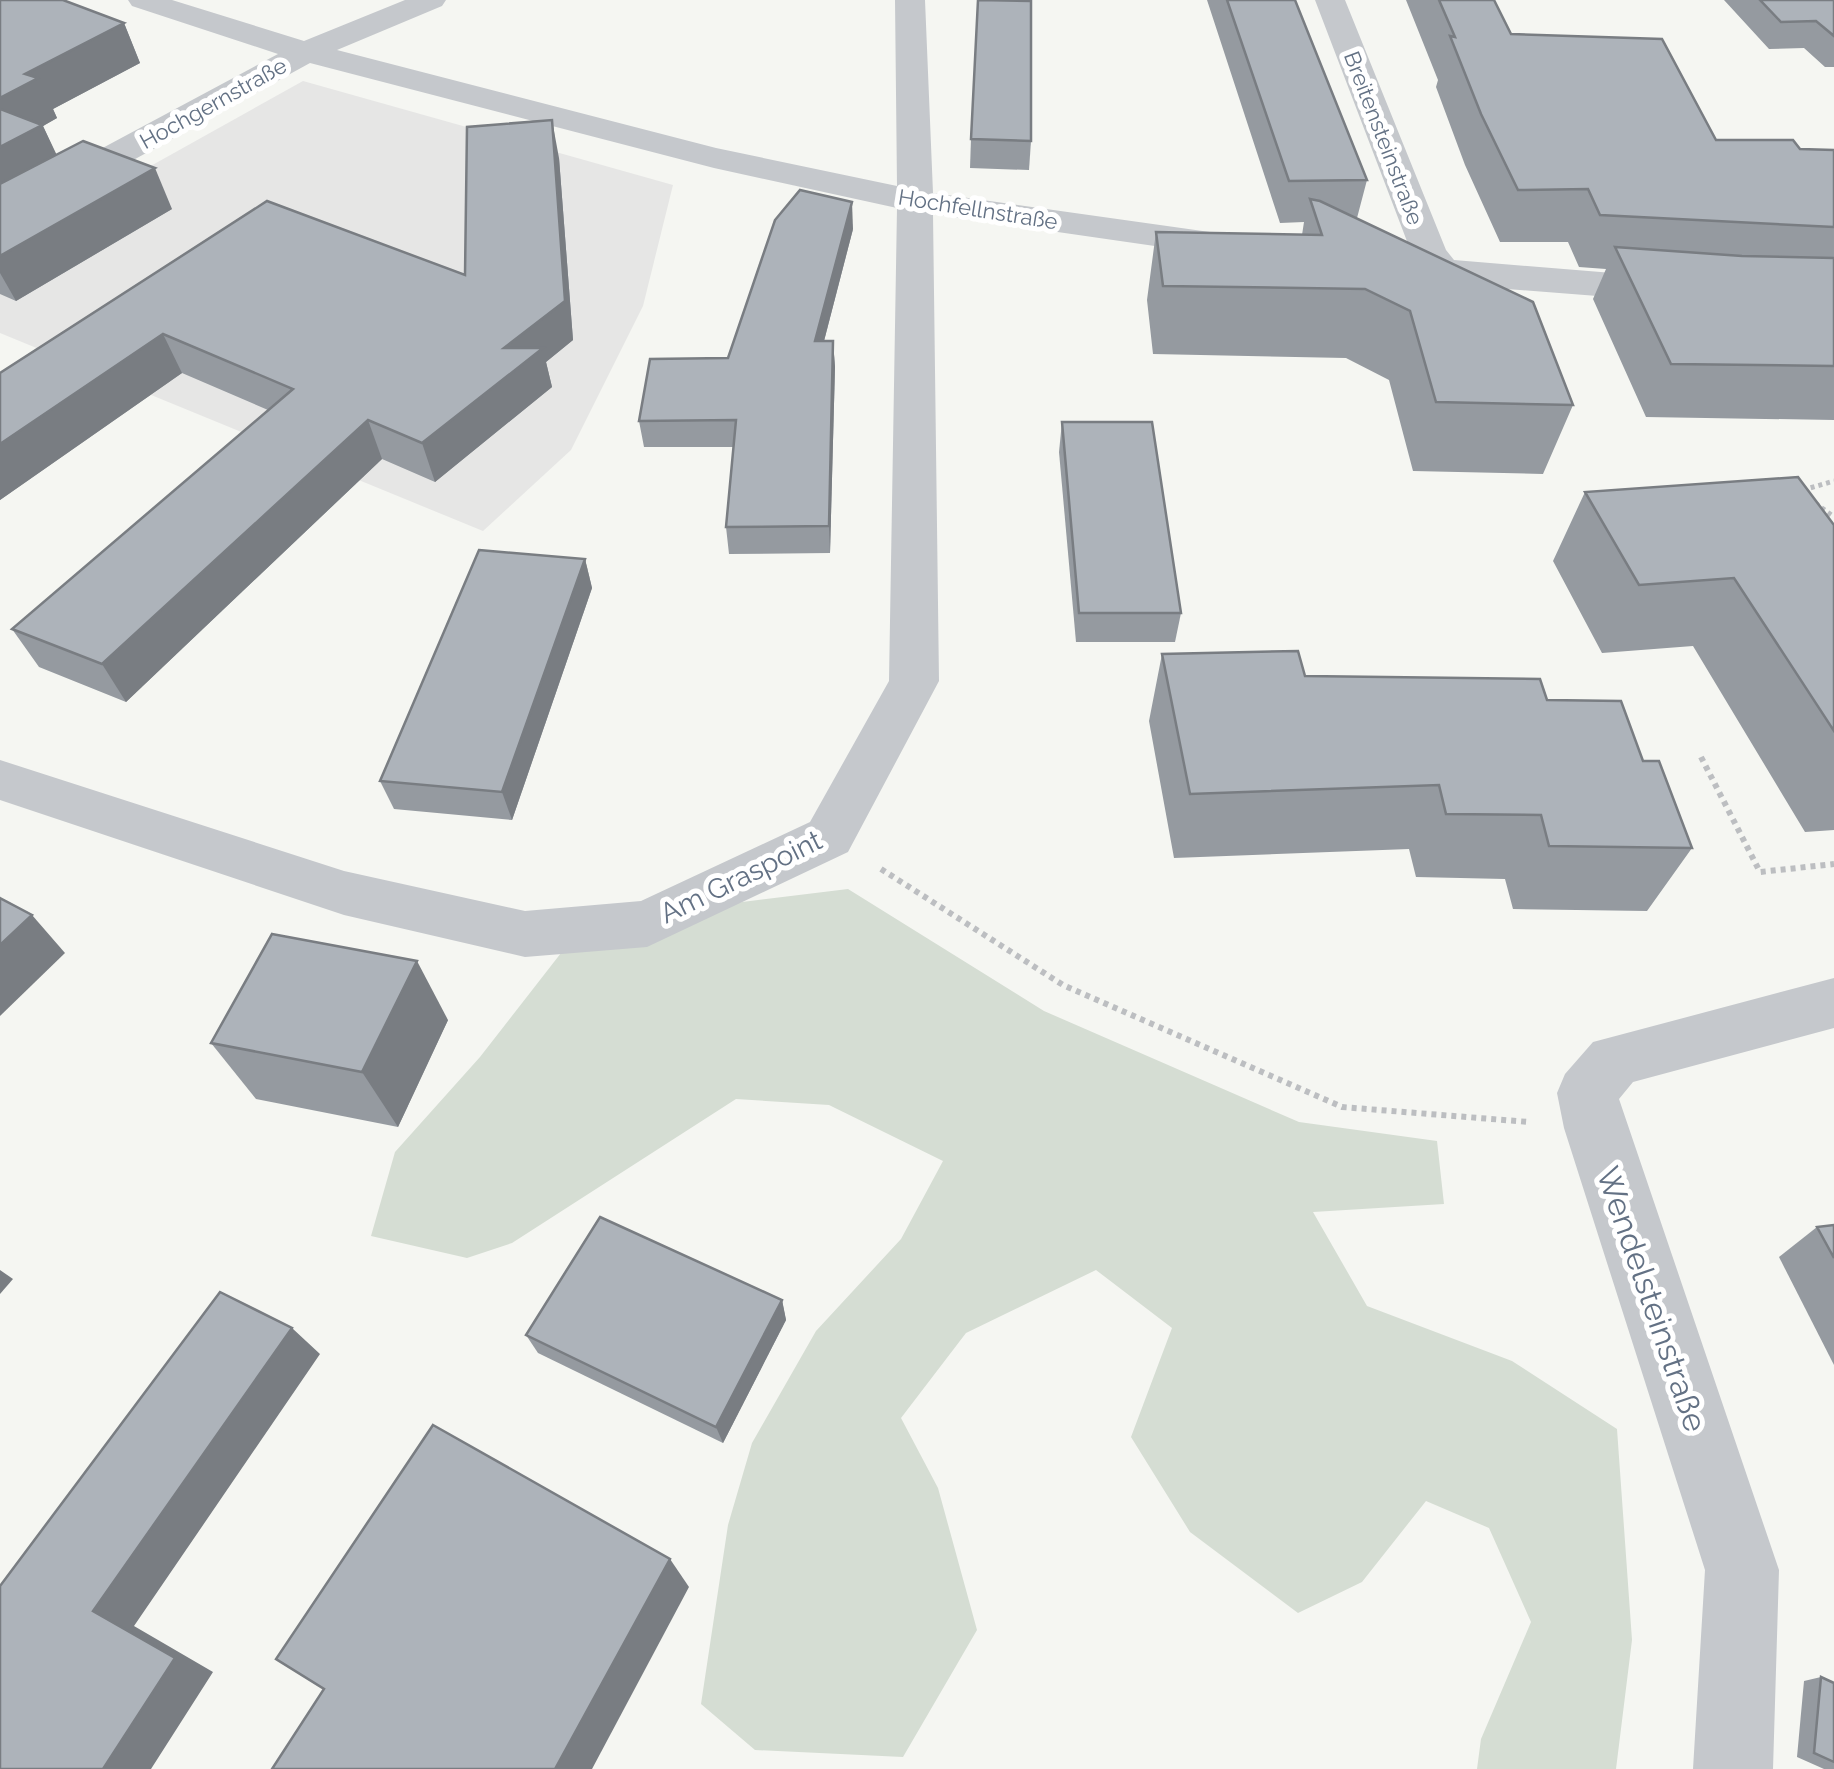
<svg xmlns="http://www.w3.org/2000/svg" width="1834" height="1769" font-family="Raleway,sans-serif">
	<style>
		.built { fill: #e6e6e5 }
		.green { fill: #d5ddd3 }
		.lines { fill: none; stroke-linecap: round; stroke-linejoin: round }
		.path-far1 { stroke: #bcbec1; stroke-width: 5; stroke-dasharray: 4 4; stroke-linecap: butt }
		.path { stroke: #bcbec1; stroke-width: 6; stroke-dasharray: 5 5; stroke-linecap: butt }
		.minor { fill: #c5c8cc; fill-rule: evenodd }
		.wall { fill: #959aa0 }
		.shaded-wall { fill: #797d82 }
		.building { fill: #adb3ba; stroke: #797d82; stroke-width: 2.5 }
		.labels { text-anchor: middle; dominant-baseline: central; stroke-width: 10; stroke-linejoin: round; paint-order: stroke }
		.far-street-label { font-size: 22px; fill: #637184; stroke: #fff }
		.street-label { font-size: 28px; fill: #637184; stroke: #fff }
		.near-street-label { font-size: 32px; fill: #637184; stroke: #fff }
	</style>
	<rect width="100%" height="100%" fill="#f5f6f2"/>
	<path class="built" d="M303,81L673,185L643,306L571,450L483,531L0,333V250Z"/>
	<path class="green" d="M848,889L1044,1011L1299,1122L1437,1141L1444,1204L1313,1212L1367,1306L1512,1361L1617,1429L1632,1640L1616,1769H1477L1481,1739L1531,1622L1489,1528L1426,1501L1362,1582L1298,1613L1190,1532L1131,1437L1172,1328L1096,1270L966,1333L901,1418L938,1488L977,1630L903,1757L755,1750L701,1704L728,1525L752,1443L816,1331L901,1239L943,1161L829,1105L736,1099L512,1243L467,1258L371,1236L395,1152L480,1057L561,953L742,902Z"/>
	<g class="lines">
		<g class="path-far1">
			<path d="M1803,490L1834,481"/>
			<path d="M1815,503L1834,517"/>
		</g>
		<g class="path">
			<path d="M1701,757L1760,872L1834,864"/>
			<path d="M881,869L1063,985L1342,1107L1529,1122"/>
		</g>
		<g class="minor">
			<path d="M128,0H172L304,41L405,0H446L442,6L337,50L716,148L897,186L895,0H925L933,193L1231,235L1244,238L1250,246L1244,254L1231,257L933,214L939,681L848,852L647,947L525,957L344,915L0,800V760L344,871L525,911L641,901L810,822L889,681L897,208L714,168L310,63L13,226L0,229V203L278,54L132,6Z"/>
			<path d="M1315,0H1345L1446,250L1454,260L1674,278L1688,282L1693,290L1688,298L1674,302L1444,284L1388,275L1382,267L1388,259L1413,257Z"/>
			<path d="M1834,978V1028L1633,1082L1619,1099L1779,1570L1773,1769H1693L1705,1570L1564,1128L1557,1093L1565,1074L1593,1042Z"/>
		</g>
	</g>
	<g class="wall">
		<path d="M0,0L124,23L140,63L53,109L57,118L43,126L56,155L172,209L16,301L0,294Z"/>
		<path d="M1207,0H1295L1367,180L1357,218L1573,405L1543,474L1413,471L1389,380L1346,358L1153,354L1147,300L1156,232L1302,235L1304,222L1280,223Z"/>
		<path d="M1406,0H1494L1511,34L1716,140L1800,149L1834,150V420L1646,417L1593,299L1606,269L1579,267L1568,242H1500L1465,165L1436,87L1438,80Z"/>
		<path d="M1724,0H1834V67H1825L1804,48L1769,49Z"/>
		<path d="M971,139L1031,141L1029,170L970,168Z"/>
		<path d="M559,158L573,340L546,362L552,387L435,482L382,459L126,702L39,667L12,629L268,410L182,373L0,500V373L267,201L465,275Z"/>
		<path d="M853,229L824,341H833L835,367L830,553L729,554L726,527L733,447H644L639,421L728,358Z"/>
		<path d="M1062,422L1181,613L1175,642H1076L1059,452Z"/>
		<path d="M1585,492L1834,525V830L1805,832L1693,646L1602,653L1553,561Z"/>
		<path d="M585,559L592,588L512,820L394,809L380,781Z"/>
		<path d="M1162,654L1305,676L1547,700L1643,761L1692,848L1647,911L1513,909L1505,879L1416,877L1409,849L1174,858L1149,721Z"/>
		<path d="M448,1020L398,1127L256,1099L211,1043Z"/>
		<path d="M1834,1225V1365L1779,1257L1817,1227Z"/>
		<path d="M782,1300L786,1320L723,1443L538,1353L526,1335Z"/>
		<path d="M1821,1677L1834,1683V1769H1824L1797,1757L1804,1681Z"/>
	</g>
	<g class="shaded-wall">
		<path d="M124,23L140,63L53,109L57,118L43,126L62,166L0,199V98L25,74Z"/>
		<path d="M552,120L559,158L573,340L546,362L552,387L435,482L422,443L504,348Z"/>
		<path d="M155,168L172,209L16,301L0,273V256Z"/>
		<path d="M852,202L853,229L817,368L815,341Z"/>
		<path d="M163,334L182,373L0,500V444Z"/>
		<path d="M833,341L835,367L830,553L829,526Z"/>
		<path d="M368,420L382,459L126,702L102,664Z"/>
		<path d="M585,559L592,588L512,820L502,792Z"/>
		<path d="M32,915L65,953L0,1016V945Z"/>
		<path d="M417,961L448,1020L398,1127L362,1072Z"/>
		<path d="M0,1270L13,1279L0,1294Z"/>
		<path d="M782,1300L786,1320L723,1443L716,1427Z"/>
		<path d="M292,1328L320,1354L134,1626L213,1672L151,1769H103L93,1611Z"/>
		<path d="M670,1559L689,1587L592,1769H555Z"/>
	</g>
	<g class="building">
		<path d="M0,0H63L124,23L25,74L38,78L0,98Z"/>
		<path d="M978,0L1031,1V141L971,139Z"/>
		<path d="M1227,0H1295L1367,180L1289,181Z"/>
		<path d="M1439,0H1494L1511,34L1662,39L1716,140H1793L1800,149L1834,150V227L1600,215L1588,189L1518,190L1481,114L1450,36L1455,37Z"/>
		<path d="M1760,0H1834V36L1816,21L1781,22Z"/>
		<path d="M0,109L42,125L0,147Z"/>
		<path d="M552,120L565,301L504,348H543L422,443L368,420L102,664L12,629L293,389L163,334L0,444V373L267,201L465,275L467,127Z"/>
		<path d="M83,141L155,168L0,256V184Z"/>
		<path d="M800,190L852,202L815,341H833L829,526L726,527L736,420L639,421L650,359L728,358L775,220Z"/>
		<path d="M1310,199L1320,201L1533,302L1573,405L1436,402L1410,311L1365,289L1163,286L1156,232L1322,235Z"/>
		<path d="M1615,247L1742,256L1834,258V366L1671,364Z"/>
		<path d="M1062,422H1152L1181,613H1079Z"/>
		<path d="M1798,477L1834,525V731L1734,578L1639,585L1585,492Z"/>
		<path d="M479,550L585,559L502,792L380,781Z"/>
		<path d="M1298,651L1305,676L1540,679L1547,700L1621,701L1643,761H1659L1692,848L1549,846L1541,815L1446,814L1439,785L1190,794L1162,654Z"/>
		<path d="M0,898L32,915L0,945Z"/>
		<path d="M272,934L417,961L362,1072L211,1043Z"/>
		<path d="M600,1217L782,1300L716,1427L526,1335Z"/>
		<path d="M1834,1225V1258L1817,1227Z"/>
		<path d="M220,1292L292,1328L93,1611L175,1658L103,1769H0V1586Z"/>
		<path d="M433,1425L670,1559L555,1769H272L324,1689L276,1659Z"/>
		<path d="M1821,1677L1834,1683V1762L1814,1753Z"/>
	</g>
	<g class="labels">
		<g class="far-street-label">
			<text transform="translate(213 103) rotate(-29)">Hochgernstraße</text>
			<text transform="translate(1384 138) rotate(69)">Breitensteinstraße</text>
			<text transform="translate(978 209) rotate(9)">Hochfellnstraße</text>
		</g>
		<g class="street-label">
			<text transform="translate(741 877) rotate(-26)">Am Graspoint</text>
		</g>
		<g class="near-street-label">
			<text transform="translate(1652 1299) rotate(71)">Wendelsteinstraße</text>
		</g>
	</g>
</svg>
